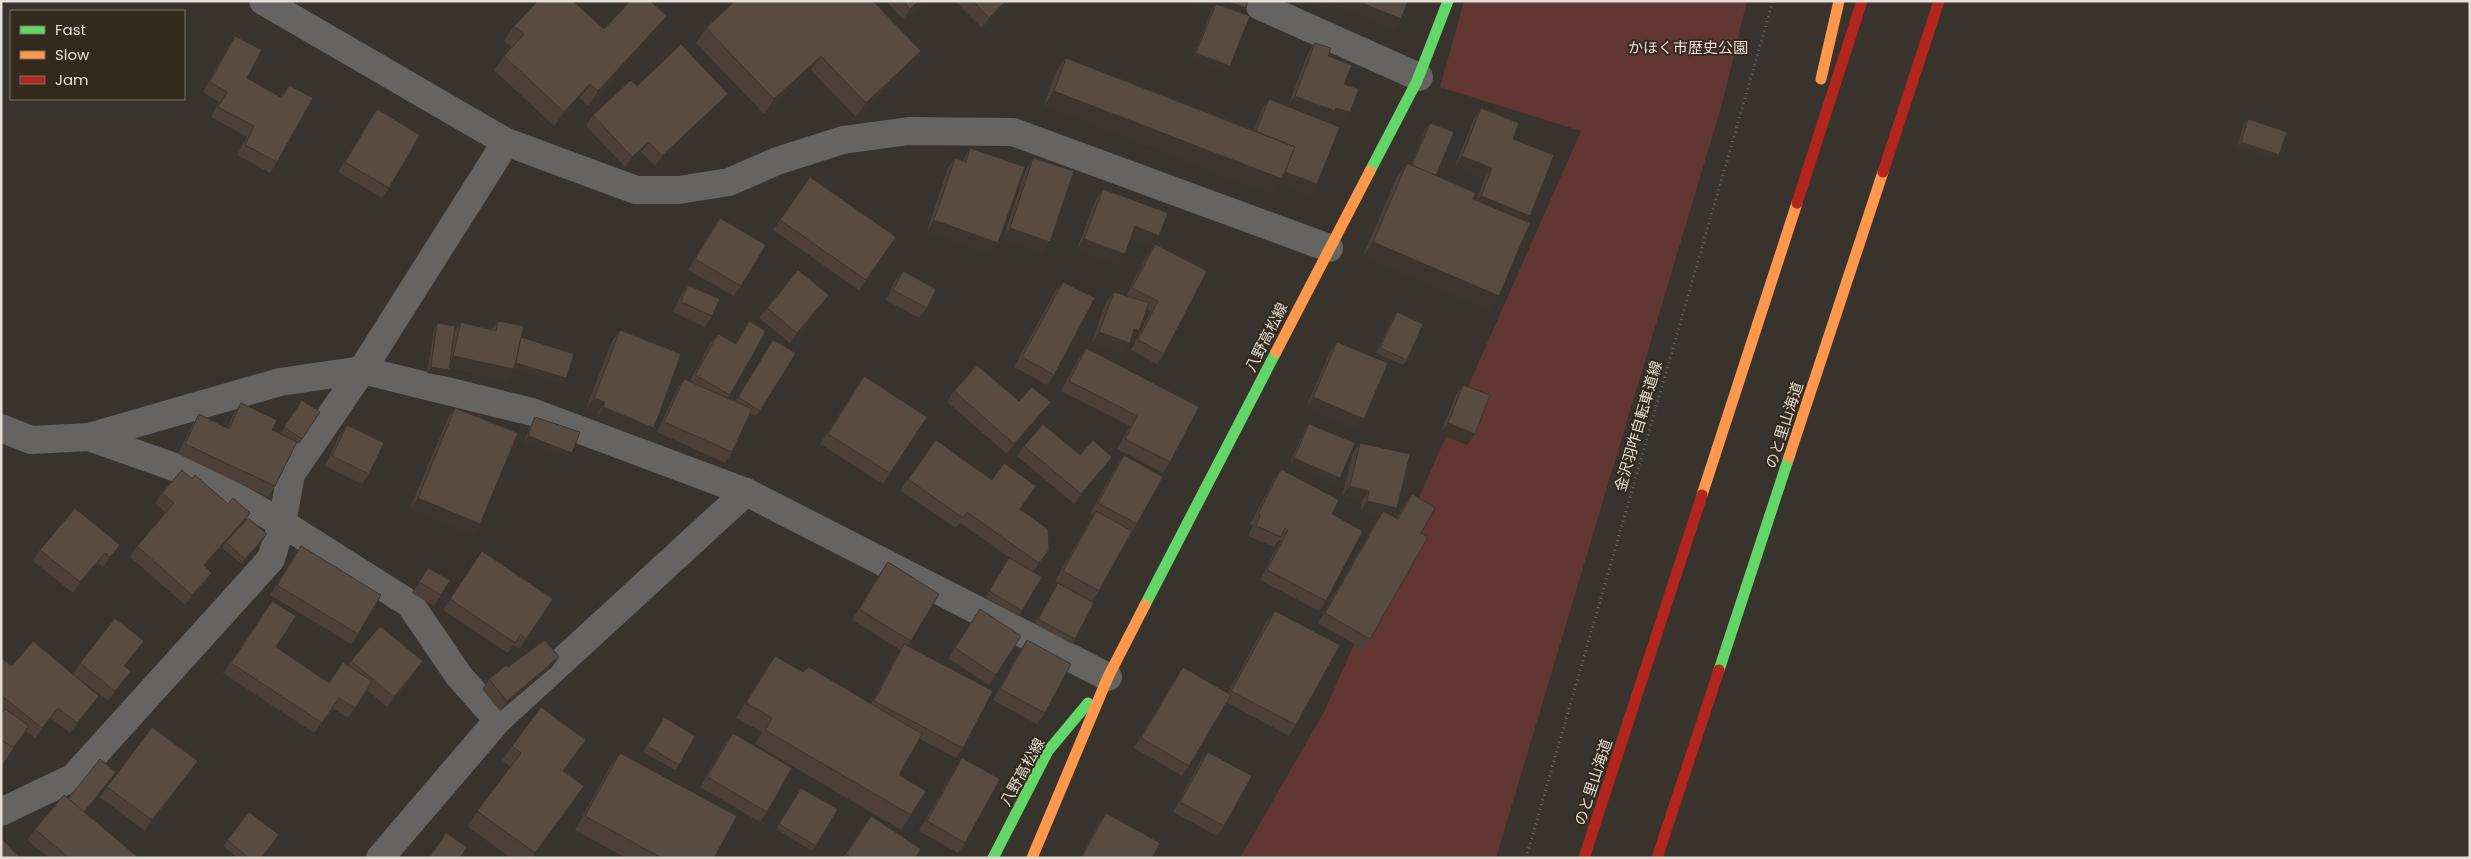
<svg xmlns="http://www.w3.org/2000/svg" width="2471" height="859" font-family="Poppins,'Noto Sans JP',sans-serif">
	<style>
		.green { fill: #623632 }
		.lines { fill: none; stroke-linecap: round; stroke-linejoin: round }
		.path { stroke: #6d6b68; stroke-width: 3; stroke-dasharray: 1 4; stroke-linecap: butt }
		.street { stroke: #666462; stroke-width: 28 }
		.fast { stroke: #63d668; stroke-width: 11 }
		.slow { stroke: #ff974d; stroke-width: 11 }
		.jam { stroke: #b3261e; stroke-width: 11 }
		.wall { fill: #4c4038 }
		.shaded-wall { fill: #3e342e }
		.building { fill: #584b41; stroke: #3e342e }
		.labels { text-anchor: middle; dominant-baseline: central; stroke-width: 4; stroke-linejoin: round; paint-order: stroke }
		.park-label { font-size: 15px; fill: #f2dcda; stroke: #332a1d }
		.street-label { font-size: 15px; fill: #e4ded6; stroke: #332a1d }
	</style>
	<rect width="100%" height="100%" fill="#38332c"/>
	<path class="green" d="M1464,1H1747L1722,104L1496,858H1240L1325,710L1581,131L1440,87Z"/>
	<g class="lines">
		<path class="path" d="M1526,858L1773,1"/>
		<g class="street">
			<path d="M263,1L506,142L636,190H679L729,182L777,161L843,140L909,131L1013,132L1329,248"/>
			<path d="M1263,1L1260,6L1419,77"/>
			<path d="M1,428L31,440L89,437L280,382L362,370L506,142"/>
			<path d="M89,437L197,475L282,523L410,604L459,676L498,720"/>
			<path d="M1,812L74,777L271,559L282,523L291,474L362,370L532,412L746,492L1108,677"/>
			<path d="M380,858L498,720L746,492"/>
		</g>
		<g class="fast">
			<path d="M1370,171L1417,81L1448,1"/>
			<path d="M1145,605L1276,352"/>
			<path d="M1719,670L1789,457"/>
			<path d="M993,858L1048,751L1088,703"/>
		</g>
		<g class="slow">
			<path d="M1821,79L1839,1"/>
			<path d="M1276,352L1370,171"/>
			<path d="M1789,457L1883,172"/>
			<path d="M1702,495L1797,203"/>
			<path d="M1032,858L1108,677L1145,605"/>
		</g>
		<g class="jam">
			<path d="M1883,172L1939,1"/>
			<path d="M1797,203L1862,1"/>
			<path d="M1584,858L1702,495"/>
			<path d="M1657,858L1719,670"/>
		</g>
	</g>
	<g class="wall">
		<path d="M886,1H925L903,19Z"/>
		<path d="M955,1H1009L982,28Z"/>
		<path d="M1198,1H1248L1242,13L1230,66L1227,71L1193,58L1212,9L1198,4Z"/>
		<path d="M667,16L657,31L588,106L580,98L554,126L494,70L504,56L512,47L504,41L514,26L604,29Z"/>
		<path d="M706,28L921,51L911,66L856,117L811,70L764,114L696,43Z"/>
		<path d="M235,36L247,78L281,97L289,85L277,162L270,173L237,155L247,137L211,117L219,102L203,92L228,47Z"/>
		<path d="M1315,43L1328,56L1344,84L1343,123L1330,118L1328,122L1310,195L1280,183L1272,194L1044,105L1056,72L1066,58L1254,130L1262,109L1269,99L1288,106L1308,53Z"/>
		<path d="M637,86L728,94L721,104L655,166L641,152L625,167L586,126L593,115Z"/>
		<path d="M1481,108L1513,139L1526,221L1489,310L1363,256L1397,177L1407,163L1411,165L1426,128L1430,123L1436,176L1476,200L1485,178L1455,166L1474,119Z"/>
		<path d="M377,109L389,188L382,198L338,172L370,120Z"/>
		<path d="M2248,119L2279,155L2275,160L2237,147L2244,124Z"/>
		<path d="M970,148L998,243L991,253L927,231L948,168L955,158L963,161Z"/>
		<path d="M1033,158L1043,252L1003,239L1026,169Z"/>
		<path d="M810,177L896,237L859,290L773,230Z"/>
		<path d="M1103,189L1159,236L1152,246L1131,238L1118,264L1077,249L1096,199Z"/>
		<path d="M720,218L741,286L734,296L688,270L713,228Z"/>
		<path d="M1155,244L1164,354L1157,364L1131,350L1151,311L1147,309L1132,341H1131L1123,353L1092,342L1106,302L1114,292L1126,296L1148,254Z"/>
		<path d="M903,271L927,308L919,318L886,300L895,281Z"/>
		<path d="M1063,282L1054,375L1047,385L1014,367L1055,292Z"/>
		<path d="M688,285L712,316L705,327L673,312L681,295Z"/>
		<path d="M829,295L822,305L790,343L759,318L767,308Z"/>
		<path d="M1397,312L1407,360L1403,365L1376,353L1393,317Z"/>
		<path d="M498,321L521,338L562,383L514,369L507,380L449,367V370L445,376L427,373L434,329L437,323L454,332L461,322L491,330Z"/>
		<path d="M749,321L730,395L728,398L735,401L773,340L760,411L756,416L750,413L732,452L725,463L657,432L677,389L684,379L690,381L710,344L718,334L735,344Z"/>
		<path d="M620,330L647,439L596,418L598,413L586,408L612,341Z"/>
		<path d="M1337,342L1364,419L1357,429L1306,407L1330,352Z"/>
		<path d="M1086,348L1199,407L1170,462L1163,473L1117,449L1130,426L1061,391L1079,358Z"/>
		<path d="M864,376L890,473L883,484L820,444Z"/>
		<path d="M1463,385L1467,445L1440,434L1456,395Z"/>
		<path d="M954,391L1019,401L1043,412L1007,454L947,402Z"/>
		<path d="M241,403L272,430L291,439L281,433L298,405L320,412L299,444L296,442L275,486L268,497L178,454L192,425L199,414L227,428L234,413Z"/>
		<path d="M455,408L480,524L473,535L410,508L448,418Z"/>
		<path d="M535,417L569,458L524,442L532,422Z"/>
		<path d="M1309,424L1336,483L1290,463L1305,429Z"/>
		<path d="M347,425L369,474L362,484L325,466L339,436Z"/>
		<path d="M936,440L1020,509L1049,550L1033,572L1022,611L1018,616L985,597L1009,558L1013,560L960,523L956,528L900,490Z"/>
		<path d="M1360,443L1392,516L1396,519L1405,504L1412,494L1421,533L1370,639L1363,649L1318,623L1379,516L1360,511L1362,501L1342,496L1353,453Z"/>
		<path d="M1024,446L1080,455L1105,467L1074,504L1017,456Z"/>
		<path d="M1124,455L1137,524L1132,532L1099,591L1092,601L1055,581L1089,522L1093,515L1090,513L1117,465Z"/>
		<path d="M1281,469L1332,514L1326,601L1319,611L1260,580L1281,540H1279L1274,547L1248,536L1253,525L1250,524L1274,480Z"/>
		<path d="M192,479L228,504L250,513L243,523L205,566L212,573L205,583L185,605L130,557L137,546L166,513L155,503L162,493Z"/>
		<path d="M75,508L113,556L103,567L98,563L73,593L33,561L40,550Z"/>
		<path d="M263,540L242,564L222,548L226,542Z"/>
		<path d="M301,546L358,634L351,644L270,595Z"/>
		<path d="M482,551L553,599L519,649L513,645L508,653L443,610Z"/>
		<path d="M888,562L911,641L907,646L963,748L956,758L920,739L899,775L911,815L901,830L755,744L762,732L736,718L765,670L775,656L803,672L871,704L897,655L901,650L852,620L880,573Z"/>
		<path d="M428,568L441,595L434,606L412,593Z"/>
		<path d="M1058,583L1075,639L1072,644L1035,624L1054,589Z"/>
		<path d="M272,601L276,647L329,682L348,665L351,661H423L416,672L387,707L367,690L348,718L332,708L314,733L223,673Z"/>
		<path d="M980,609L996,675L989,685L948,658Z"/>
		<path d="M1275,611L1296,725L1289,736L1226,702L1189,766L1182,776L1134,748L1176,678L1183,667L1228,693L1267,621Z"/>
		<path d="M1027,640L1045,713L1037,724L993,700L1020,650Z"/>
		<path d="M144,641L125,666L131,671L108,701L73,674L80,663Z"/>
		<path d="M559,657L552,667L500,711L482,689L489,679L508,667Z"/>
		<path d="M1,658L12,666L92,706L70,733L51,718L35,738L26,731L13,748L2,712L1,711Z"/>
		<path d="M664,717L679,765L675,770L643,752Z"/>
		<path d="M733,733L767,812L760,822L700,787L725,743Z"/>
		<path d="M512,746L563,771L574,800L532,858H511L467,826L510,767L502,760Z"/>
		<path d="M1208,752L1224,826L1217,836L1173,812L1200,762Z"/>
		<path d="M620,753L714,858H626L575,830L610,767Z"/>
		<path d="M962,758L965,843L958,853L919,831L955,769Z"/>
		<path d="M198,761L145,831L100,797L107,787Z"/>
		<path d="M112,778L84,812L139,858H49L27,840L35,829L68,799Z"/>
		<path d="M801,788L816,846L812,851L776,829Z"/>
		<path d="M1106,813L1152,858H1080L1099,823Z"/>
		<path d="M863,826L915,858H843Z"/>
		<path d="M227,840L275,841L262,858H238L223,846Z"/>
	</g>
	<g class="shaded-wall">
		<path d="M919,1H925L903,19L910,9Z"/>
		<path d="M1006,1H1009L982,28L989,18Z"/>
		<path d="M1199,1H1226L1246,8L1238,19L1216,4L1212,9L1198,4Z"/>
		<path d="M1308,1H1357L1401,19L1394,29L1333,5L1330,10Z"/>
		<path d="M667,16L657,31L588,106L598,91Z"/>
		<path d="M921,51L911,66L856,117L866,103Z"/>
		<path d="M1196,53L1230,66L1227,71L1193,58Z"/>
		<path d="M821,56L811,70L764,114L774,99Z"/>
		<path d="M590,84L580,98L554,126L564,112Z"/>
		<path d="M1054,91L1284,171L1317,184L1310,195L1280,183L1272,194L1044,105Z"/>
		<path d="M728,94L721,104L655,166L662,156Z"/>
		<path d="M1295,96L1336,108L1350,112L1343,123L1330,118L1328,122L1287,106Z"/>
		<path d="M649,142L641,152L625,167L632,157Z"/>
		<path d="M2241,142L2279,155L2275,160L2237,147Z"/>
		<path d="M1462,156L1492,168L1485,178L1455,166Z"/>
		<path d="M1481,196L1530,216L1522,226L1474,207Z"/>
		<path d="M934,220L998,243L991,253L927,231Z"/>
		<path d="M1135,226L1159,236L1152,246L1128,237Z"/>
		<path d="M1010,228L1050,242L1043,252L1003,239Z"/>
		<path d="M1084,239L1125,254L1118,264L1077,249Z"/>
		<path d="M1373,242L1499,296L1489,310L1363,256Z"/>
		<path d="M829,295L822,305L790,343L797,333Z"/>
		<path d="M1134,329L1139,331L1132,341L1127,339Z"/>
		<path d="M1099,332L1130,343L1123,353L1092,342Z"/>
		<path d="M453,356L514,369L507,380L446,366Z"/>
		<path d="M514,363L566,378L562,383L510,368Z"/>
		<path d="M431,367L449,370L445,376L427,373Z"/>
		<path d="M1313,397L1364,419L1357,429L1306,407Z"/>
		<path d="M594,398L605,402L598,413L586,408Z"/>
		<path d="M1051,402L1043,412L1007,454L1014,444Z"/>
		<path d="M603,407L654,428L647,439L596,418Z"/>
		<path d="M1448,423L1475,434L1467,445L1440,434Z"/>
		<path d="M528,436L572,453L569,458L524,442Z"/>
		<path d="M1112,457L1105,467L1074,504L1081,494Z"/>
		<path d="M1294,458L1340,478L1336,483L1290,463Z"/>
		<path d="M1350,486L1369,491L1362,501L1342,496Z"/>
		<path d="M418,498L480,524L473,535L410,508Z"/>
		<path d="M1367,501L1397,508L1390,518L1383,511L1379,516L1360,511Z"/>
		<path d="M250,513L243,523L197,575L204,565Z"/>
		<path d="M267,534L263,540L242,564L245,559Z"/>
		<path d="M120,545L113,556L103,567L110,557Z"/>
		<path d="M105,553L98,563L73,593L80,582Z"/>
		<path d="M212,573L205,583L185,605L192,595Z"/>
		<path d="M144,641L137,652L117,676L124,666Z"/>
		<path d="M559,657L552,667L500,711L507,701Z"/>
		<path d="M423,661L416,672L387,707L394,697Z"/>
		<path d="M99,696L92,706L70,733L77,723Z"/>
		<path d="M58,708L51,718L35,738L42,728Z"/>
		<path d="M198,761L190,771L145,831L152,820Z"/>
	</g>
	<g class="building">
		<path d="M538,1H573L604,29L630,1H650L667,16L598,91L590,84L564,112L504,56L524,34L514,26Z"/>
		<path d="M735,1H873L921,51L866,103L821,56L774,99L706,28Z"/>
		<path d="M903,1H919L910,9Z"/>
		<path d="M973,1H1006L989,18Z"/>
		<path d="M1226,1H1248L1246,8Z"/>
		<path d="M1357,1H1408L1401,19Z"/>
		<path d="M1216,4L1250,16L1230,66L1196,53Z"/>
		<path d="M235,36L262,50L247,78L282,98L289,85L313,98L277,162L245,145L254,126L218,107L227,92L210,82Z"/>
		<path d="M1315,43L1331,48L1328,56L1352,65L1344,84L1359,89L1350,112L1336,108L1335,111L1295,96Z"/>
		<path d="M681,44L728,94L662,156L649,142L632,157L593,115L631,80L637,86Z"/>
		<path d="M1066,58L1295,147L1282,179L1054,91Z"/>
		<path d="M1269,99L1340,127L1317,184L1285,172L1295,147L1256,131Z"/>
		<path d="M1481,108L1519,123L1513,139L1554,155L1530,216L1481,196L1492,168L1462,156Z"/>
		<path d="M377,109L420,135L389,188L345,162Z"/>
		<path d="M2248,119L2287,132L2279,155L2241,142Z"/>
		<path d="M1430,123L1454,132L1436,176L1412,165Z"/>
		<path d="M970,148L1025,167L998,243L934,220L955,158L966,162Z"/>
		<path d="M1033,158L1074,171L1050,242L1010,228Z"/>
		<path d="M1407,163L1476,193L1473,199L1530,223L1499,296L1373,242Z"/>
		<path d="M810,177L896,237L866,280L780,220Z"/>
		<path d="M1103,189L1168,213L1159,236L1135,226L1125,254L1084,239Z"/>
		<path d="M720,218L766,245L741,286L695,259Z"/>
		<path d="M1155,244L1207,271L1164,354L1138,340L1158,301L1132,288Z"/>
		<path d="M798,270L829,295L797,333L767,308Z"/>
		<path d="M903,271L936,289L927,308L893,290Z"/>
		<path d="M1063,282L1095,298L1054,375L1022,357Z"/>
		<path d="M688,285L720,299L712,316L681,302Z"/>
		<path d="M1114,292L1149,303L1139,331L1134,329L1130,343L1099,332Z"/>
		<path d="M1397,312L1423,324L1407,360L1380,348Z"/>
		<path d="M498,321L524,326L514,369L453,356L461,322L496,331Z"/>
		<path d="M749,321L766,331L730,395L695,375L718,334L736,344Z"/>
		<path d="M437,323L455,326L449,370L431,367Z"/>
		<path d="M620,330L681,354L654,428L603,407L605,402L594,398Z"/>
		<path d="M521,337L574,354L566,378L516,363Z"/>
		<path d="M773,340L796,353L760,411L738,397Z"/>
		<path d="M1337,342L1388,363L1364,419L1313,397Z"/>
		<path d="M1086,348L1199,407L1170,462L1125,439L1137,416L1069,381Z"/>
		<path d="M977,365L1019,401L1032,387L1051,402L1014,444L954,391Z"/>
		<path d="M864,376L927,417L890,473L828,434Z"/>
		<path d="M684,379L752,409L732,452L664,422Z"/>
		<path d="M1463,385L1490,395L1475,434L1448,423Z"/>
		<path d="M302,400L320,412L302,439L284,427Z"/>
		<path d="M241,403L277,420L272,430L297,442L275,486L185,444L199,414L229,429Z"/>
		<path d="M455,408L518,433L480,524L418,498Z"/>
		<path d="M535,417L580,432L572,453L528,436Z"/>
		<path d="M1043,424L1080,455L1093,440L1112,457L1081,494L1024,446Z"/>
		<path d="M1309,424L1355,443L1340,478L1294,458Z"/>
		<path d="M347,425L384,443L369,474L332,456Z"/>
		<path d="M936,440L992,480L1004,463L1036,486L1020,509L1048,529L1049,550L1039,563L967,512L963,518L908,479Z"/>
		<path d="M1360,443L1410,454L1397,508L1367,501L1369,491L1350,486Z"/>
		<path d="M1124,455L1163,477L1137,524L1098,503Z"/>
		<path d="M1281,469L1339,500L1332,514L1363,531L1326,601L1267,570L1288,530L1285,528L1281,537L1256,526L1260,515L1258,514Z"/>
		<path d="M182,470L192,479L195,475L228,504L233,498L250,513L204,565L212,573L192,595L137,546L174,503L162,493Z"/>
		<path d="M1412,494L1435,508L1421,533L1428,537L1370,639L1325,613L1383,511L1398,519Z"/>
		<path d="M75,508L120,545L110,557L105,553L80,582L40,550Z"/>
		<path d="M1096,511L1132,531L1099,591L1063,571Z"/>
		<path d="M248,518L267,534L245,559L226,542Z"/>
		<path d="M301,546L381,595L358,634L277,585Z"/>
		<path d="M482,551L553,599L526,639L521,634L515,643L450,599Z"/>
		<path d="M1009,558L1042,577L1022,611L989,591Z"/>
		<path d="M888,562L939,594L911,641L859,609Z"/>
		<path d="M428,568L450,580L441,595L419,582Z"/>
		<path d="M1058,583L1094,603L1075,639L1038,619Z"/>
		<path d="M272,601L296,616L276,647L329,683L343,662L372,681L355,708L339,698L322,723L231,663Z"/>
		<path d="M980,609L1021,636L996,675L955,648Z"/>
		<path d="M1275,611L1340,645L1296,725L1231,691Z"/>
		<path d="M115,618L144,641L124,666L131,671L115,691L80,663Z"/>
		<path d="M380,626L423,661L394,697L351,661Z"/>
		<path d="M545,640L559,657L507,701L489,679L506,665L508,667Z"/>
		<path d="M1027,640L1071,664L1045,713L1000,689Z"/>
		<path d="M33,641L99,696L77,723L58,708L42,728L1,695V658L12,666Z"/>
		<path d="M904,644L993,691L963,748L874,701Z"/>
		<path d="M775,656L803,672L809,667L922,734L899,775L926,791L911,815L765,730L772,718L746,703Z"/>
		<path d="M1183,667L1231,695L1189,766L1141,738Z"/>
		<path d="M541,707L586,740L563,771L584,786L535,853L477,811L521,753L512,746Z"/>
		<path d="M5,709L29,726L13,748L1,740V714Z"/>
		<path d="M664,717L695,736L679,765L647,746Z"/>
		<path d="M152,727L198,761L152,820L107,787Z"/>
		<path d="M733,733L792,768L767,812L707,777Z"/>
		<path d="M1,740L14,748L1,767Z"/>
		<path d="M1208,752L1252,776L1224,826L1180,802Z"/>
		<path d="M620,753L737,816L714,858H662L585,816Z"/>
		<path d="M962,758L1000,779L965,843L927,821Z"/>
		<path d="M100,759L116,772L84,812L68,799Z"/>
		<path d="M801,788L838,809L816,846L779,824Z"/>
		<path d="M64,795L139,858H69L35,829Z"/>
		<path d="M249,812L279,835L261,858H249L227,840Z"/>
		<path d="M1106,813L1160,843L1152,858H1081Z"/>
		<path d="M871,816L921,849L915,858H852L846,854Z"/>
		<path d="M446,833L467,847L460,858H429Z"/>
		<path d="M1,838L20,858H1Z"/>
	</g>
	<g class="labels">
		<g class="park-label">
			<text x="1688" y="47">かほく市歴史公園</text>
		</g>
		<g class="street-label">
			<text transform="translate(1266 337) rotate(-63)">八野高松線</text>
			<text transform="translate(1784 425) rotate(-72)">のと里山海道</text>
			<text transform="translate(1638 426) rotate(-74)">金沢羽咋自転車道線</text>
			<text transform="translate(1022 772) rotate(-61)">八野高松線</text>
			<text transform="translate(1593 782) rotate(-72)">のと里山海道</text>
		</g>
	</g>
	<rect width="2471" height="859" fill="none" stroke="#e4ded6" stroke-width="5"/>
	<rect x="10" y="10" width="175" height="90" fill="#332a1d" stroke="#7a7267"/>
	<rect x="20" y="26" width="25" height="8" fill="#63d668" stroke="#7a7267"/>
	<text x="55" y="35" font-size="15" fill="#e4ded6">Fast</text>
	<rect x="20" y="51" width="25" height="8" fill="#ff974d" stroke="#7a7267"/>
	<text x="55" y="60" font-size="15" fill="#e4ded6">Slow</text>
	<rect x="20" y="76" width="25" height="8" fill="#b3261e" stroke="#7a7267"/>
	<text x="55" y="85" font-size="15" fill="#e4ded6">Jam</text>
</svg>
